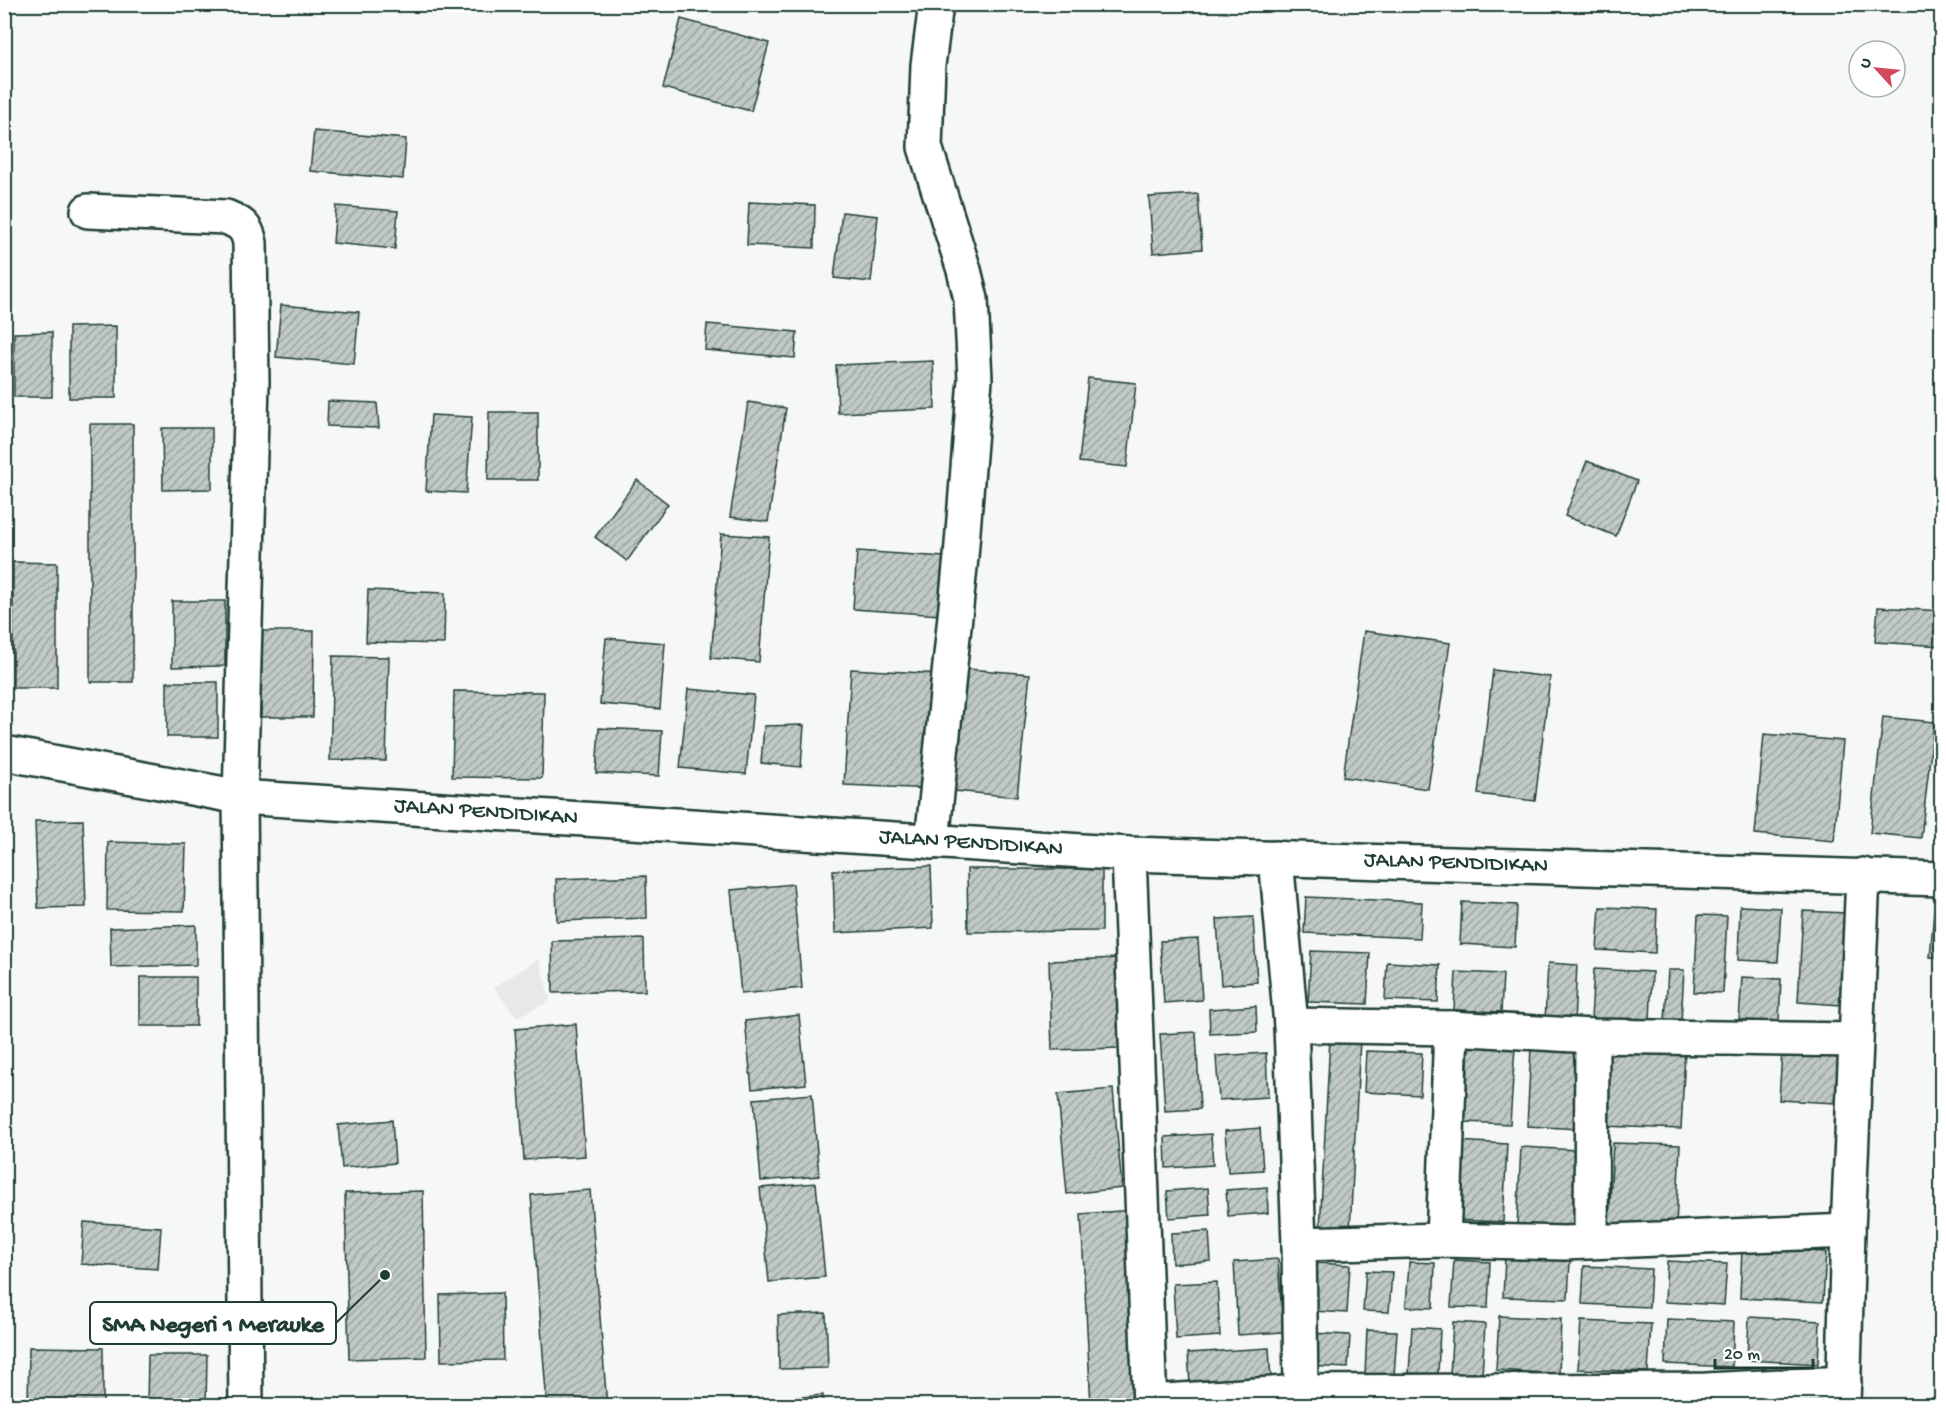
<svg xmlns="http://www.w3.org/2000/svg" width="1946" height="1410" font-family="'Gochi Hand',sans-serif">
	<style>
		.built { fill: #e6e9e8 }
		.building { fill: url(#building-hatch); stroke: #1f3d34; stroke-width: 1.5 }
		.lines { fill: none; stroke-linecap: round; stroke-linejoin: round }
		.street-casing { stroke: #1f3d34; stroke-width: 38 }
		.street { stroke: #fff; stroke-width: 33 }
		.labels { text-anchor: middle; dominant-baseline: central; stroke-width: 4.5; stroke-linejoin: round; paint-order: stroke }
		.street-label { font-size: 22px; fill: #1f3d34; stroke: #fff }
		.leader { fill: none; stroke: #1f3d34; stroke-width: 2 }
		.callout-dot { fill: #1f3d34; stroke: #fff; stroke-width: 2 }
		.callout { fill: #fff; stroke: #1f3d34; stroke-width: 2 }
		.callout-label { font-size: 24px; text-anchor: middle; font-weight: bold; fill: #1f3d34 }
	</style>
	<defs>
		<pattern id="building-hatch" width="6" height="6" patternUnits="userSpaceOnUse" patternTransform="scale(1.5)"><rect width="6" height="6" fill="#c0c9c6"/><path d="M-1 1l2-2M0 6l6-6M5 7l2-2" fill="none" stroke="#9ba4a2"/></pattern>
	</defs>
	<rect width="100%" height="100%" fill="#f6f7f7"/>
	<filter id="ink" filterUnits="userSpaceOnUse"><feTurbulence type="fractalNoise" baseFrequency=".0167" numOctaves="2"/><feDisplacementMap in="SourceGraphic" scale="12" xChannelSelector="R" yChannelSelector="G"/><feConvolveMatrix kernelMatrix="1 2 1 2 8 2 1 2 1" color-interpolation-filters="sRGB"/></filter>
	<g filter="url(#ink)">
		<path class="built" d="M539,959L550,1001L516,1017L494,987Z"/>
		<g class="building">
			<path d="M681,19L769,43L751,111L663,88Z"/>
			<path d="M314,131L406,139L403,179L310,171Z"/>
			<path d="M1198,194L1202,249L1153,253L1149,197Z"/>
			<path d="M749,202L815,205L814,248L747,245Z"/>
			<path d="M336,206L398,211L395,249L333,243Z"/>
			<path d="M842,212L878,216L871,282L834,278Z"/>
			<path d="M281,305L359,312L354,364L276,357Z"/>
			<path d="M707,324L797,332L795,358L705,350Z"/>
			<path d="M116,326V398H69V327Z"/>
			<path d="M52,332V397H14V333Z"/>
			<path d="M933,361L935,409L838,413L836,365Z"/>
			<path d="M1088,378L1136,383L1127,467L1079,462Z"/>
			<path d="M328,401L377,403L379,428L327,426Z"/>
			<path d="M748,402L786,408L768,522L730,517Z"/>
			<path d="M489,412H538V480H488Z"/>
			<path d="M431,415L472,417L466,493L426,491Z"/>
			<rect x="90" y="424" width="43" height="258"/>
			<path d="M162,428H212V489L163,490Z"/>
			<path d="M1587,461L1637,481L1616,536L1565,516Z"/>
			<path d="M637,480L668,504L627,561L595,537Z"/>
			<path d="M721,534L769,537L759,662L711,658Z"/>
			<path d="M857,551L944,557L940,615L853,609Z"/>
			<path d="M13,562L57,563V688H13Z"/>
			<path d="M368,590L445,593L444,644L366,642Z"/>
			<path d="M172,601H225V666L172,667Z"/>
			<path d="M1878,607L1942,611V646L1875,642Z"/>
			<path d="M262,631H314L313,717H261Z"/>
			<path d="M1364,631L1450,643L1428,789L1343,777Z"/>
			<path d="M606,638L665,643L660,709L600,704Z"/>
			<path d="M333,656L389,657L386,761L330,760Z"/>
			<path d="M851,669L941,674L934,789L844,785Z"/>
			<path d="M967,669L1030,674L1017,797L955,791Z"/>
			<path d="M1493,670L1550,677L1535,801L1478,794Z"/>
			<rect x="167" y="682" width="51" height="55"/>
			<path d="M688,689L754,695L746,774L680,768Z"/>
			<path d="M454,691L544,692L542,778L452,777Z"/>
			<path d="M1883,717L1934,722L1921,838L1870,833Z"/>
			<path d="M804,725L801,767L761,763L764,726Z"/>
			<path d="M599,728L662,731L659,776L596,773Z"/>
			<path d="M1764,734L1843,741L1834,841L1755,834Z"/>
			<path d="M83,820L86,907L38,908L35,821Z"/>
			<path d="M108,842L186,844L184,911L107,910Z"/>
			<path d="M931,866L933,928L835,933L833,870Z"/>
			<path d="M967,869H1102V931L968,932Z"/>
			<path d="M646,876L647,918L557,921L556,879Z"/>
			<path d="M793,884L802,988L741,994L731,890Z"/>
			<path d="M1306,897L1422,902L1420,938L1304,933Z"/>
			<path d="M1462,902L1517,905L1515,947L1460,944Z"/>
			<path d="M1740,906L1781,908L1778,962L1738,960Z"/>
			<path d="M1600,907L1657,909L1655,953L1597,950Z"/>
			<path d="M1803,911L1845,913L1841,1005L1798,1002Z"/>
			<path d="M1934,911L1942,912V958L1930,957Z"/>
			<path d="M1698,915L1727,916L1723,993L1694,992Z"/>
			<path d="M1253,917L1257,982L1221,985L1217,919Z"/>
			<path d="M196,925V965L111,967L110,928Z"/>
			<path d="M644,939L645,991L553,993L552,941Z"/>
			<path d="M1198,939L1202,1000L1164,1003L1160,941Z"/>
			<path d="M1311,951L1370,953L1367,1004L1308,1002Z"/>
			<path d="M1117,958L1120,1048L1052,1050L1049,961Z"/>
			<path d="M1387,962L1440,965L1438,1002L1385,1000Z"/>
			<path d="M1548,963L1577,965L1574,1023L1545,1021Z"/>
			<path d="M1594,969L1652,972L1650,1022L1591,1019Z"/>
			<path d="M1668,970H1684L1681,1022L1665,1021Z"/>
			<path d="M1456,972L1503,974L1501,1012L1454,1010Z"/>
			<rect x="140" y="977" width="56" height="49"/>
			<path d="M1742,977L1781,979L1779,1022L1739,1020Z"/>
			<path d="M1256,1006L1257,1032L1210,1034L1209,1009Z"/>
			<path d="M799,1015L806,1084L752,1089L745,1021Z"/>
			<path d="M576,1024L585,1156L524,1160L515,1029Z"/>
			<path d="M1196,1032L1200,1109L1165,1111L1160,1034Z"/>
			<path d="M1330,1038L1360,1039L1350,1230L1320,1229Z"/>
			<path d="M1469,1044L1515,1046L1510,1124L1465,1122Z"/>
			<path d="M1531,1048L1583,1050L1579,1129L1527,1126Z"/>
			<path d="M1607,1048L1685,1052L1681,1129L1603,1126Z"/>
			<path d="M1366,1051L1422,1053L1420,1095L1364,1092Z"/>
			<path d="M1782,1051L1838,1054L1836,1103L1779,1100Z"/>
			<path d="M1266,1053L1268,1097L1219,1100L1216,1056Z"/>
			<path d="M1113,1089L1122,1188L1067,1194L1058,1094Z"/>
			<path d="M812,1094L819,1176L761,1181L754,1099Z"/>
			<path d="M392,1120L395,1163L342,1168L338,1125Z"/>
			<path d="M1260,1128L1263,1170L1228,1172L1225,1131Z"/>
			<path d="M1211,1134L1213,1165L1166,1168L1165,1137Z"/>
			<path d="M1457,1141L1507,1144L1503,1222L1454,1220Z"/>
			<path d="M1613,1143L1680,1145L1676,1226L1609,1223Z"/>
			<path d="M1521,1147L1577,1150L1573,1228L1517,1225Z"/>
			<path d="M816,1183L825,1277L769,1282L760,1188Z"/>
			<path d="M1267,1187L1268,1213L1228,1216L1226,1190Z"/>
			<path d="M1208,1188L1210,1215L1169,1218L1167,1191Z"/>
			<path d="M590,1190L607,1406H547L531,1195Z"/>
			<path d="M423,1191L426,1357L349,1359L345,1193Z"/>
			<path d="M1133,1210L1145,1406H1091L1081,1214Z"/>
			<path d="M84,1222L161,1227L158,1269L81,1264Z"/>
			<path d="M1209,1231L1211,1261L1172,1264L1171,1233Z"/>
			<path d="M1742,1248L1826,1252L1823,1302L1740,1298Z"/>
			<path d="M1505,1257L1570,1260L1568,1299L1503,1297Z"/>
			<path d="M1278,1259L1283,1332L1238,1335L1234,1262Z"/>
			<path d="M1454,1260L1490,1262L1488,1308L1451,1307Z"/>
			<path d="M1667,1261L1727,1264L1724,1305L1665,1302Z"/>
			<path d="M1409,1262L1435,1263L1433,1308L1406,1307Z"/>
			<path d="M1316,1263L1350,1265L1347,1313L1313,1311Z"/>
			<path d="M1584,1266L1651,1269L1649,1307L1582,1304Z"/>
			<path d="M1366,1271L1392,1272L1389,1312L1363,1311Z"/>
			<path d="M1217,1282L1220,1336L1176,1339L1173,1284Z"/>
			<path d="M502,1293L503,1360L441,1361L440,1295Z"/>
			<path d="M826,1313L828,1368L779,1369L778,1315Z"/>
			<path d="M1499,1316L1561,1319L1559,1374L1496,1370Z"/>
			<path d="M1749,1317L1820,1321L1818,1364L1747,1360Z"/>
			<path d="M1667,1319L1734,1322L1732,1367L1665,1364Z"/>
			<path d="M1581,1321L1651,1324L1648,1372L1578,1369Z"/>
			<path d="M1453,1322L1485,1324L1482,1376L1450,1375Z"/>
			<path d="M1412,1327L1440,1329L1438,1374L1409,1373Z"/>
			<path d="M1367,1330L1397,1331L1394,1377L1365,1375Z"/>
			<path d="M1310,1333L1350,1335L1348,1368L1308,1366Z"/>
			<path d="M29,1347L103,1348V1406H28Z"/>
			<path d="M1269,1348L1271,1380L1190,1385L1188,1353Z"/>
			<path d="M148,1355H207L206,1406H147Z"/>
			<path d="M823,1395V1406H697Z"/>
		</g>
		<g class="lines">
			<g class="street-casing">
				<g id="street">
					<path d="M88,211L226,217C241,223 247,227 250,243L252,383L240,797L246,1406"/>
					<path d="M4,753L240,797L1129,854L1942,879"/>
					<path d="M932,842L961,557L975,379L971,299L964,270L925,147L928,65L936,4"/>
					<path d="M1129,854L1150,1406"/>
					<path d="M1276,858L1291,1025L1299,1244L1301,1392"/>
					<path d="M1291,1025L1451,1028L1592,1036L1856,1040"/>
					<path d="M1443,1240L1451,1028"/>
					<path d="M1591,1240L1592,1036"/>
					<path d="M1299,1244L1443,1240L1564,1243L1848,1231"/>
					<path d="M1150,1402L1301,1392L1706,1390L1844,1383"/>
					<path d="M1843,1404L1848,1231L1863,875"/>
				</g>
			</g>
			<use href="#street" class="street"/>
		</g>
	</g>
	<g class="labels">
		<g class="street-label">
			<text transform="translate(486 813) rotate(4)">JALAN PENDIDIKAN</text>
			<text transform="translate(971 844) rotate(4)">JALAN PENDIDIKAN</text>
			<text transform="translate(1456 864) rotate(2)">JALAN PENDIDIKAN</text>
		</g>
	</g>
	<path class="leader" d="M385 1275L336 1323"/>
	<circle class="callout-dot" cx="385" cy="1275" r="6"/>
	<rect class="callout" x="90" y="1302" width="246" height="42" rx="6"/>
	<g class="callout-label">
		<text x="213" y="1331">SMA Negeri 1 Merauke</text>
	</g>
	<rect width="1946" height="1410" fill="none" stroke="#fff" stroke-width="24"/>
	<rect x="12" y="12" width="1922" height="1386" fill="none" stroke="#1f3d34" stroke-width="2" filter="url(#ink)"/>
	<g transform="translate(1877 69) rotate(297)"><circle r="28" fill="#ffffff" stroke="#a5b1ae" stroke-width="1.5"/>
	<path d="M0-4.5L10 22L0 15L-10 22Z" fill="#d1495b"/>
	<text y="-9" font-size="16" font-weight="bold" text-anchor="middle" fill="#1f3d34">U</text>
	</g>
	<path d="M1715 1359v9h98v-9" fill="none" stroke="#1f3d34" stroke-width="3"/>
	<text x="1724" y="1359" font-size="18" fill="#1f3d34" stroke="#ffffff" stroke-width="4.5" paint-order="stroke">20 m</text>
</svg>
